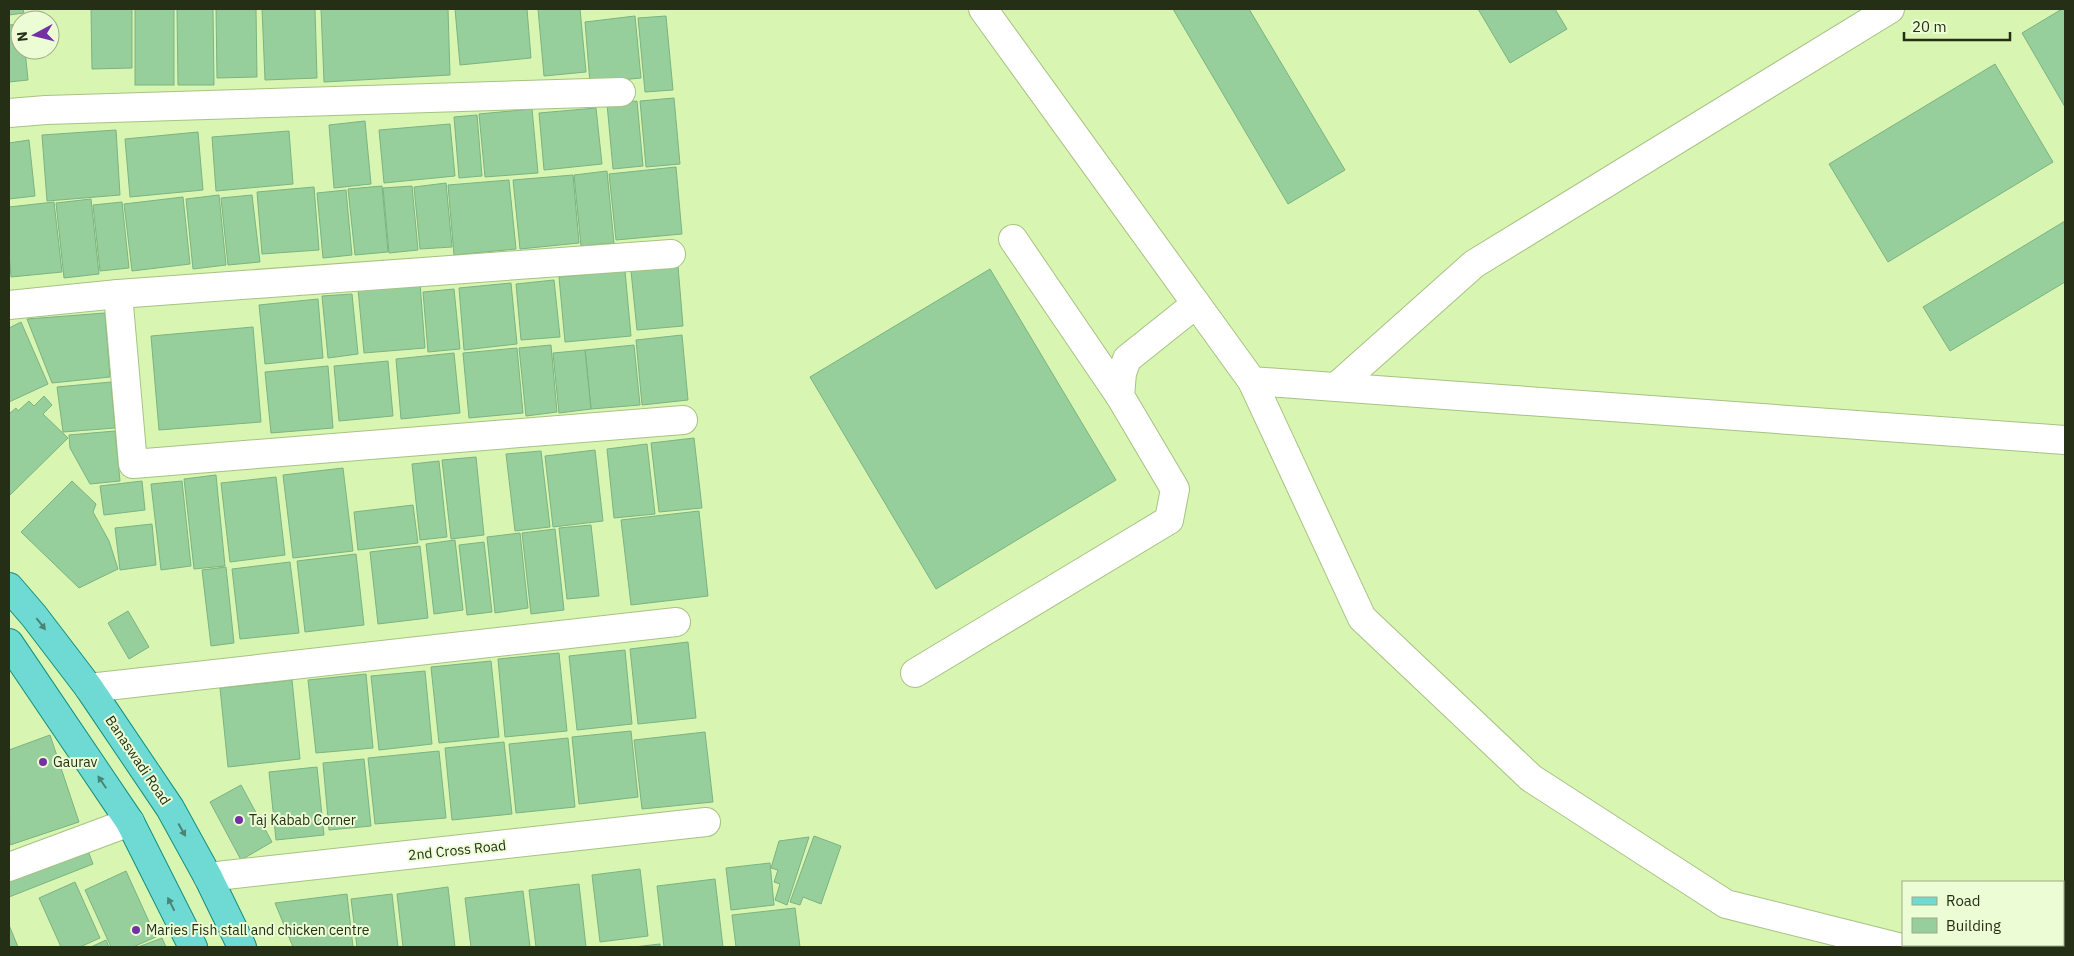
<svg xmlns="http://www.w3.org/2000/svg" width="2074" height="956" font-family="'IBM Plex Sans',sans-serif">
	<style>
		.building { fill: #96cf9b; stroke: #7bb381 }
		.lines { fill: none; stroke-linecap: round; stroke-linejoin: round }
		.minor-casing { stroke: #a7c282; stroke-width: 30 }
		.major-casing { stroke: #168f7e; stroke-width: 30 }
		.minor { stroke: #fff; stroke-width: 28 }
		.major { stroke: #6fdad3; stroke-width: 28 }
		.oneway { fill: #4a8474 }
		.poi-dot { fill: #7431a5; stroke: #ecfdd6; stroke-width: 2 }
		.labels { text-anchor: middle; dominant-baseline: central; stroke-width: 4; stroke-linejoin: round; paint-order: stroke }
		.street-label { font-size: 14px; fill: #242f15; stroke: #ecfdd6 }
		.poi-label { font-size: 14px; fill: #242f15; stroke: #ecfdd6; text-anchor: start }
	</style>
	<rect width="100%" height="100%" fill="#d8f5b2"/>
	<g class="building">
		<path d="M9,9H23L24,13L9,15Z"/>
		<path d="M91,9H132V68L92,69Z"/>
		<rect x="135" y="9" width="39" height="76"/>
		<path d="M177,9H213L214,85H178Z"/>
		<path d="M216,9H256L257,77L217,78Z"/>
		<path d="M262,9H315L317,78L265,80Z"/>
		<path d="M321,9H448L450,75L324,82Z"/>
		<path d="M455,9H527L531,58L460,65Z"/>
		<path d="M538,9H580L586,72L544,76Z"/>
		<path d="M1173,9H1249L1345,170L1288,204Z"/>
		<path d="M1478,9H1555L1567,29L1510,63Z"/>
		<path d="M2062,9H2065V107L2022,33Z"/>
		<path d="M635,16L641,78L590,83L585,22Z"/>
		<path d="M666,16L673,90L645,92L638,18Z"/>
		<path d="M20,24V50H25L28,80L9,82V25Z"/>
		<path d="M1995,64L2053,162L1888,262L1829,164Z"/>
		<path d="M674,98L680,164L646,167L640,101Z"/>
		<path d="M637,101L643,166L613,169L607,104Z"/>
		<path d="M596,108L602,164L544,170L539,113Z"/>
		<path d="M532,109L538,173L485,177L479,114Z"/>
		<path d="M477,115L482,176L459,178L454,117Z"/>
		<path d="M365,121L371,184L334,188L329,125Z"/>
		<path d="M450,124L455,176L384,183L379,130Z"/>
		<path d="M116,130L120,195L47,201L42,135Z"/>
		<path d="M289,131L293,184L216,191L212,137Z"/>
		<path d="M198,132L203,190L130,197L125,139Z"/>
		<path d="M29,140L35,196L9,199V143Z"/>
		<path d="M676,167L682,234L616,240L609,174Z"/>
		<path d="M607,171L614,243L581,246L574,175Z"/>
		<path d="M573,175L579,243L520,249L513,180Z"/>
		<path d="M509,180L516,249L454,255L448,185Z"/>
		<path d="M446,183L452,247L420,249L414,187Z"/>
		<path d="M382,186L388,252L355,255L348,189Z"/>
		<path d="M412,186L418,250L389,253L383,188Z"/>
		<path d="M314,187L319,250L262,254L257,192Z"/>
		<path d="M346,190L352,255L323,258L317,193Z"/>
		<path d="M219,195L226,265L193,269L186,199Z"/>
		<path d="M252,195L260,262L228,265L221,198Z"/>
		<path d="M183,197L190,264L132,271L124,204Z"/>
		<path d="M91,199L99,274L64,278L56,203Z"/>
		<path d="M54,202L62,272L11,277L9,253V207Z"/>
		<path d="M122,202L129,268L100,271L93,205Z"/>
		<path d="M2065,221V282L1950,351L1923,307Z"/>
		<path d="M678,266L683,326L637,330L631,271Z"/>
		<path d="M990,269L1116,480L936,589L810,377Z"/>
		<path d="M625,271L631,336L565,342L559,277Z"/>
		<path d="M554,280L560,337L521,340L516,284Z"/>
		<path d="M420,283L425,348L364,353L358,289Z"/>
		<path d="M511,283L517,344L464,350L459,288Z"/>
		<path d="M454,289L460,349L428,352L423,292Z"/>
		<path d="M352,294L358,354L328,358L322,296Z"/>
		<path d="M318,299L323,358L265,364L259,305Z"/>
		<path d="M105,313L110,377L52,383L27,319Z"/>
		<path d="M21,322L48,384L9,402V328Z"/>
		<path d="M253,327L261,422L159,430L151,336Z"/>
		<path d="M682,335L688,400L642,405L636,340Z"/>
		<path d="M551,345L557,412L526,416L519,348Z"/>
		<path d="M634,345L640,405L591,409L585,350Z"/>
		<path d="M517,348L523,413L469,418L463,353Z"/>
		<path d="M585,350L591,409L559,413L553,353Z"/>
		<path d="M454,353L460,413L401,419L396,359Z"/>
		<path d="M388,361L393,416L339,421L334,366Z"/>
		<path d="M328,366L333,428L271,433L265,372Z"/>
		<path d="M111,382L115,428L63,432L57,387Z"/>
		<path d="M44,396L52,405L43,414L68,438L9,496V414L16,408L18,411L29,401L34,406Z"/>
		<path d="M115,431L120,481L90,484L70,448L69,435Z"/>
		<path d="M694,438L702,508L659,512L651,443Z"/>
		<path d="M647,444L655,514L614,518L607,449Z"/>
		<path d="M595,450L603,521L553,527L545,456Z"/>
		<path d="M541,451L550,527L515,531L506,454Z"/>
		<path d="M476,457L484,535L451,539L442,460Z"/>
		<path d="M439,461L447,537L420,540L412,464Z"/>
		<path d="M343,468L353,551L293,558L283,475Z"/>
		<path d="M216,475L225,566L194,569L184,479Z"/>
		<path d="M276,477L285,555L230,562L221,483Z"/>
		<path d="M72,481L96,504L93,512L109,541L118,569L79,588L21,532Z"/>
		<path d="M142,481L145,510L104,515L100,486Z"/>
		<path d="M182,481L191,566L161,570L151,484Z"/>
		<path d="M413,505L418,543L358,550L354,512Z"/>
		<path d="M699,511L708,596L631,605L621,520Z"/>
		<path d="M152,524L156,565L120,570L115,528Z"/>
		<path d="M591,525L599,596L567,599L559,528Z"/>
		<path d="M555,529L564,610L531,614L522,533Z"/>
		<path d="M520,533L528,608L495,613L487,537Z"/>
		<path d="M455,540L463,610L434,614L426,544Z"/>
		<path d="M484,542L492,612L467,615L459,545Z"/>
		<path d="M420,546L428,618L378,624L370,552Z"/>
		<path d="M356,554L364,625L305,632L297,561Z"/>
		<path d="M290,562L299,633L240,639L232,569Z"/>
		<path d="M226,567L234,643L211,646L202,570Z"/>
		<path d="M128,611L149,647L129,659L108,623Z"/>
		<path d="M688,642L696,718L638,724L630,649Z"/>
		<path d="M625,650L632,724L577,730L569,656Z"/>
		<path d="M559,653L567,731L505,737L498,659Z"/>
		<path d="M491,661L499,737L439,743L431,667Z"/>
		<path d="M425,671L432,744L379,750L371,676Z"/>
		<path d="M366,674L373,748L316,753L308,680Z"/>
		<path d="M292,680L300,759L228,767L220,688Z"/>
		<path d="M631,731L638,797L579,804L572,737Z"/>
		<path d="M705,732L713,802L642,809L634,740Z"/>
		<path d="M50,735L79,822L10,845L9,750Z"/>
		<path d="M568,738L575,807L516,813L509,744Z"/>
		<path d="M504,742L512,814L452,820L445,748Z"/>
		<path d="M439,751L446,818L375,824L368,758Z"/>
		<path d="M364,759L371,826L329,830L323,763Z"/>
		<path d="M317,767L324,835L276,840L269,772Z"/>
		<path d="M241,785L272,842L241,860L210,802Z"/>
		<path d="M814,836L841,846L821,904L803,897L800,905L790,902Z"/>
		<path d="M809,837L787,905L775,900L780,884L774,882L778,870L771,868L779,841Z"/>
		<path d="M85,843L93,864L9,897V872Z"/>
		<path d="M770,863L774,905L731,910L726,868Z"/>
		<path d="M640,869L648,936L600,942L592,875Z"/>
		<path d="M126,871L156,937L133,947H111L85,890Z"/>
		<path d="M715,879L723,947H664L657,886Z"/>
		<path d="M75,882L100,938L80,947H61L39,898Z"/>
		<path d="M579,884L586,947H536L529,890Z"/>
		<path d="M448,887L455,947H403L397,894Z"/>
		<path d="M523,891L530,947H471L465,898Z"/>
		<path d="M347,894L353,947H293L275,903Z"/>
		<path d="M392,894L398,947H357L351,899Z"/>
		<path d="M795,908L800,947H736L732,915Z"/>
		<path d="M9,925L18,947H9Z"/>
		<path d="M162,938L166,947H138Z"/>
		<path d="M106,940L109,947H91Z"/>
		<path d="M660,944V947H634Z"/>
	</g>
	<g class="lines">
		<g class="minor-casing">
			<g id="minor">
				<path d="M983,9L1252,381L2065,440"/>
				<path d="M9,113L46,110L621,92"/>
				<path d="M1013,239L1120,396"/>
				<path d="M118,294L133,464L683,420"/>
				<path d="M9,305L118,294L671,254"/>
				<path d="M1252,381L1362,618L1531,778L1726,904L1898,947"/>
				<path d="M1336,387L1474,264L1890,9"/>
				<path d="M915,673L1169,520L1175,489L1120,396L1122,373L1127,359L1196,304"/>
				<path d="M89,688L676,622"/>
				<path d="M9,867L130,822"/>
				<path d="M208,877L706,822"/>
			</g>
		</g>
		<g class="major-casing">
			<g id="major">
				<path d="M9,587L34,616L89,688L170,808L208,877L242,947"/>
				<path d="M9,643L130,822L193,947"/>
			</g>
		</g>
		<use href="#minor" class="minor"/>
		<use href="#major" class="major"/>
	</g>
	<defs><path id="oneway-solid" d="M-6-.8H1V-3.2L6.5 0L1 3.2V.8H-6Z" transform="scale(1.25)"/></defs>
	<g class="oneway">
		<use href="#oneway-solid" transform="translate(41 624) rotate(52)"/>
		<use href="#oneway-solid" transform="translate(102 782) rotate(-124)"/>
		<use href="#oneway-solid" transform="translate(182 830) rotate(61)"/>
		<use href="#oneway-solid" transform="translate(171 904) rotate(-117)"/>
	</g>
	<g class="poi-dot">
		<circle cx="43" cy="762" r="5"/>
		<circle cx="239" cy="820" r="5"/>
		<circle cx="136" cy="930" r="5"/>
	</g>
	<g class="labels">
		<g class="street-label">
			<text transform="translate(138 760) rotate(56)">Banaswadi Road</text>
			<text transform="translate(457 850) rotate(-6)">2nd Cross Road</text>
		</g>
		<g class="poi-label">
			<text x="53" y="762">Gaurav</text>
			<text x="249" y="820">Taj Kabab Corner</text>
			<text x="146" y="930">Maries Fish stall and chicken centre</text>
		</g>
	</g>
	<rect width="2074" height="956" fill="none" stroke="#242f15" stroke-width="20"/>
	<rect x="1902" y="881" width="162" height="65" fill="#ecfdd6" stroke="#9cab89"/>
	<rect x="1912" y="897" width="25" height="8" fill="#6fdad3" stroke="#9cab89"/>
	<text x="1946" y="906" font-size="15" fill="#242f15">Road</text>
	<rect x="1912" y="918" width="25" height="15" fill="#96cf9b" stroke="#9cab89"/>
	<text x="1946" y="931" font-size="15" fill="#242f15">Building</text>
	<g transform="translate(35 35) rotate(263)"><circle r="24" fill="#ecfdd6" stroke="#9cab89"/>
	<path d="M0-4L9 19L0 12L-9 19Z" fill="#7431a5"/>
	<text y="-8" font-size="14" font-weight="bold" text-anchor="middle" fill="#242f15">N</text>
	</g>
	<path d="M1904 32v8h106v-8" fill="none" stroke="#242f15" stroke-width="2.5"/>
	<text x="1912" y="32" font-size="15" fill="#242f15" stroke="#ecfdd6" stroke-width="4" paint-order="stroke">20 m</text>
</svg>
